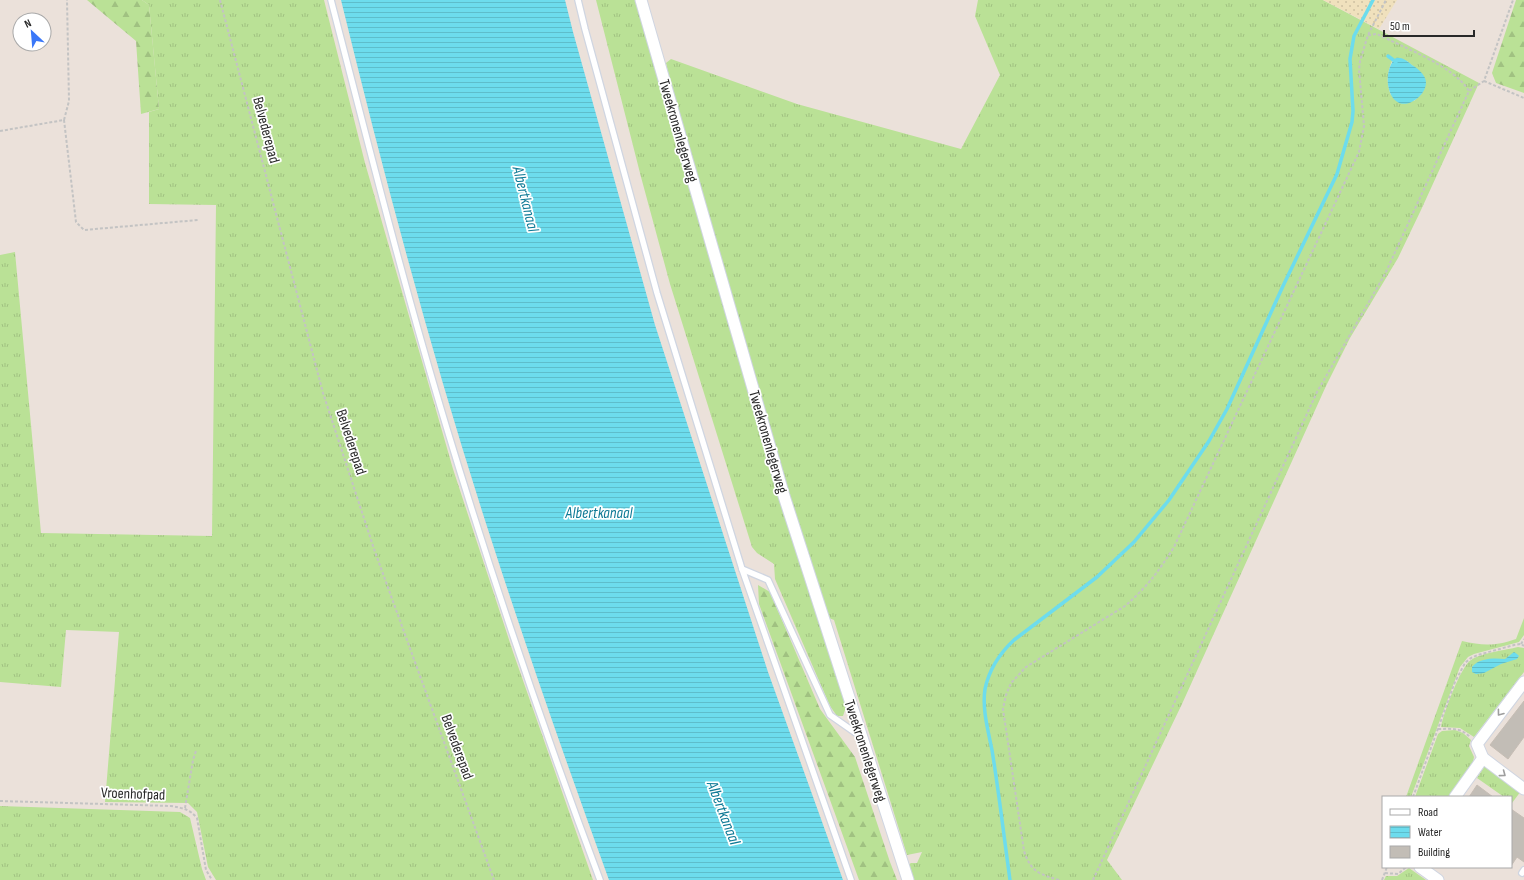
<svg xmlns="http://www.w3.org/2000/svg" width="1524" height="880" font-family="'Sofia Sans Condensed',sans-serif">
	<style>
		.grass { fill: url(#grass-tufts); fill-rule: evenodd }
		.forest { fill: url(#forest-firs) }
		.sand { fill: url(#sand-dots) }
		.water { fill: url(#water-rules) }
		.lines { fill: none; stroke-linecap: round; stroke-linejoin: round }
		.stream { stroke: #6ddced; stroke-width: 3.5 }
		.building { fill: #c2bdb6; stroke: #c6bdb4 }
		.lane-casing { stroke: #cfd5e1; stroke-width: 8 }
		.street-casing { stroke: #cfd5e1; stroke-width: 13 }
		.path { stroke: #c3c3c3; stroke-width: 2; stroke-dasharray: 3 2; stroke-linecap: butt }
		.lane { stroke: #fff; stroke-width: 5.5 }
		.street { stroke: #fff; stroke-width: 11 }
		.oneway { stroke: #9e9e9e }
		.labels { text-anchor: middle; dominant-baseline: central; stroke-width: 3.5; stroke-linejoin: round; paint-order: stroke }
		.street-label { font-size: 15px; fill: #282828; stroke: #fff }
		.water-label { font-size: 16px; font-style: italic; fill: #0e7a96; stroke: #fff }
	</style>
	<defs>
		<pattern id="grass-tufts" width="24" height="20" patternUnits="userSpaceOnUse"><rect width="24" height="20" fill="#bae196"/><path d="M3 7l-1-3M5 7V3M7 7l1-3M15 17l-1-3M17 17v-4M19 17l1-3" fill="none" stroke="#a0c181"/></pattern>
		<pattern id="forest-firs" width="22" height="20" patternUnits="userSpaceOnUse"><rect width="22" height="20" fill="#bae196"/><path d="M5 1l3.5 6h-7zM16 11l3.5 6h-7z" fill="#a0c181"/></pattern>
		<pattern id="sand-dots" width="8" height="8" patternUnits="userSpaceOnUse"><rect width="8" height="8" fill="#f0e1bd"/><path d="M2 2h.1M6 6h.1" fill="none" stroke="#cec1a2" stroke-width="1.8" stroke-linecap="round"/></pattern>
		<pattern id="water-rules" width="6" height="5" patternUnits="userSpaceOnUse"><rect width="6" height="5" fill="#6ddced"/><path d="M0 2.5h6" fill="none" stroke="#5ebdcb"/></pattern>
	</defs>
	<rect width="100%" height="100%" fill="#ebe1da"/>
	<g class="grass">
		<path d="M142,0H324L365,163L453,469L513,652L593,880H216L208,867L197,812L188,803L105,802L119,632L66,630L61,687L0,682V255L15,252L41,533L212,536L216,205L149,204V112L159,109L149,5Z"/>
		<path d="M596,0H637L847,704L843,716H837L830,706L775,579L774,564L757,553L752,547L670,284L641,177Z"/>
		<path d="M978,0H1323L1479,83L1421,210L1398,258L1350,338L1326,386L1182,704L1107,860L1122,880H907L904,868L911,863H917L922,852L907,855L834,620L829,618L781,469L677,111L666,63L671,59L797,104L961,149L1000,75L975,16ZM1392,61H1407L1419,71L1423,92L1414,101L1391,95C1386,83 1387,73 1392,61Z"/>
		<path d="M1524,618V635L1519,642L1474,654L1468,657L1460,667L1411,797H1406L1462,641C1483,646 1496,646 1516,639Z"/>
		<path d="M1518,647L1524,648V672L1474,737L1460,728L1441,727C1443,714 1461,666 1471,660C1481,653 1506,650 1518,647Z"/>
		<path d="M1455,730L1463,733L1471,740L1469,746L1474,757L1473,762L1448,797H1415L1438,734L1442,731Z"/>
		<path d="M1484,767H1487L1521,791L1512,803L1511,797H1504L1477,778Z"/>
		<path d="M0,806L180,812L190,818L202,869L206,880H0Z"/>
		<path d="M1409,868L1426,880H1384L1386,876H1397Z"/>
	</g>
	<g class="forest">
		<path d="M87,0H142L149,5L159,109L141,114L136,41Z"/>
		<path d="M1516,0H1524V93L1496,83L1492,73Z"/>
		<path d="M758,585L770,592L820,709L855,757L890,862L897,880H859L759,604Z"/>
	</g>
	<path class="sand" d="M1323,0H1397L1379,29Z"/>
	<g class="water">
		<path d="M341,0H565L573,32L655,325L768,672L843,880H609C569,770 530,659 494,548C435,368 386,184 341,0Z"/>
		<path d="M1396,58C1402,57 1407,61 1412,65C1417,68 1423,73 1425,78C1431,92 1408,111 1396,101C1385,92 1385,67 1396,58Z"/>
		<path d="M1514,652L1517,654L1519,656L1517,659L1501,664L1484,673L1476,674L1472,672V667C1479,658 1494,658 1505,659Z"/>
	</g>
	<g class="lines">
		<g class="stream">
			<path d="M1388,56L1396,62"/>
			<path d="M1010,880C1004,837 999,793 992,750C988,730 982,709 985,689C989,670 1000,653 1014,640L1097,577L1134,542L1169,500L1209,441L1227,409L1283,286L1337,174L1352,122L1353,111L1350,59L1354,36L1373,0"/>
		</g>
	</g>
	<g class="building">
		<path d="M1524,701V737L1508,759L1490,745Z"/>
		<path d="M1477,785L1493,797H1469Z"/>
		<path d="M1511,809L1524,818V862L1517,857L1511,866Z"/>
	</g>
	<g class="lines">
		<g class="lane-casing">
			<g id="lane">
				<path d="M331,0C368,143 404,287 447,429C493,581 544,731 600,880"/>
				<path d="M578,0L585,29L657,293L742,569L851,880"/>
				<path d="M742,569L768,580L830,715L860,736"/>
				<path d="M1522,873L1524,870"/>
			</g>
		</g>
		<g class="street-casing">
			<g id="street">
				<path d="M641,0L784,496L908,880"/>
				<path d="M1524,682L1477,744L1483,758L1524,789"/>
				<path d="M1455,797L1483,758"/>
				<path d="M1420,867L1438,880"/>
			</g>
		</g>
		<g class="path">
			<path d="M220,0L323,393L374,549L494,880"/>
			<path d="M1368,35L1377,34C1403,47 1455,67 1469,91"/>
			<path d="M1484,81L1524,98"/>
			<path d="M64,120L76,222L84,230L198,220"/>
			<path d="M0,131L64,120L69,101L67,0"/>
			<path d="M1521,644L1524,639"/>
			<path d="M1438,729C1451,729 1460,727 1470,737"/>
			<path d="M1413,797L1455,682L1465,663L1471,658L1478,655L1514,645L1521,644L1524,646"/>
			<path d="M0,801L171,806C182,808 190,809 197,818L206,870L212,880"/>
			<path d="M185,808L193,760L196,751"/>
			<path d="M1385,873L1398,874L1406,867"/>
			<path d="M1059,880C1039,874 1031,872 1024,851L1003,709L1006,695L1011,683L1026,667L1125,606C1147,587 1159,571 1174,547L1359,152L1364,126L1359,70L1360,61L1368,35L1386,0"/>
			<path d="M1093,880L1317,392L1385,274L1469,91L1484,81L1513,0"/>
			<path d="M1382,880L1387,867"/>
		</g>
		<use href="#lane" class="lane"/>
		<use href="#street" class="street"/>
	</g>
	<defs><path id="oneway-chevron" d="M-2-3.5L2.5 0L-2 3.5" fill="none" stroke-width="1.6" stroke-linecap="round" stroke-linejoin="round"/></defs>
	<g class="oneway">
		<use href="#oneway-chevron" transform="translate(1500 713) rotate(127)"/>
		<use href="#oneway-chevron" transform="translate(1503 774) rotate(37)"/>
	</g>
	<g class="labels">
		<g class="street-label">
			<text transform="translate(266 130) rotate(75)">Belvederepad</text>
			<text transform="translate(678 131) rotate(74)">Tweekronenlegerweg</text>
			<text transform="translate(351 442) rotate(72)">Belvederepad</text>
			<text transform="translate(768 442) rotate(74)">Tweekronenlegerweg</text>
			<text transform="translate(457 747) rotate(70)">Belvederepad</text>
			<text transform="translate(865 751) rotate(72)">Tweekronenlegerweg</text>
			<text transform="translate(133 794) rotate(2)">Vroenhofpad</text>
		</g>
		<g class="water-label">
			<text transform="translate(525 199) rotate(76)">Albertkanaal</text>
			<text x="599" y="513">Albertkanaal</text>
			<text transform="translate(723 813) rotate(69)">Albertkanaal</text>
		</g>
	</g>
	<rect x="1382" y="796" width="130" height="72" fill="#ffffff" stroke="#a9a9a9"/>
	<rect x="1390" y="809" width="20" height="6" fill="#ffffff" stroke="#a9a9a9"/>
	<text x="1418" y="816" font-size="12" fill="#282828">Road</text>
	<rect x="1390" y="826" width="20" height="12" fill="url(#water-rules)" stroke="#a9a9a9"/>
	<text x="1418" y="836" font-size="12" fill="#282828">Water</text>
	<rect x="1390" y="846" width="20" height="12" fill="#c2bdb6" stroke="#a9a9a9"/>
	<text x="1418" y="856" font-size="12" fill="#282828">Building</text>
	<g transform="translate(32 32) rotate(334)"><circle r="19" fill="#ffffff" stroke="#a9a9a9"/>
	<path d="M0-3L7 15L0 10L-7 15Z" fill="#3a77f8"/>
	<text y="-6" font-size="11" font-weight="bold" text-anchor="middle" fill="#282828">N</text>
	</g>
	<path d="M1384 30v6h90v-6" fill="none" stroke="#282828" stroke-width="2"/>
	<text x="1390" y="30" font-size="12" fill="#282828" stroke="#ffffff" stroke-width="3" paint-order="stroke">50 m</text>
</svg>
